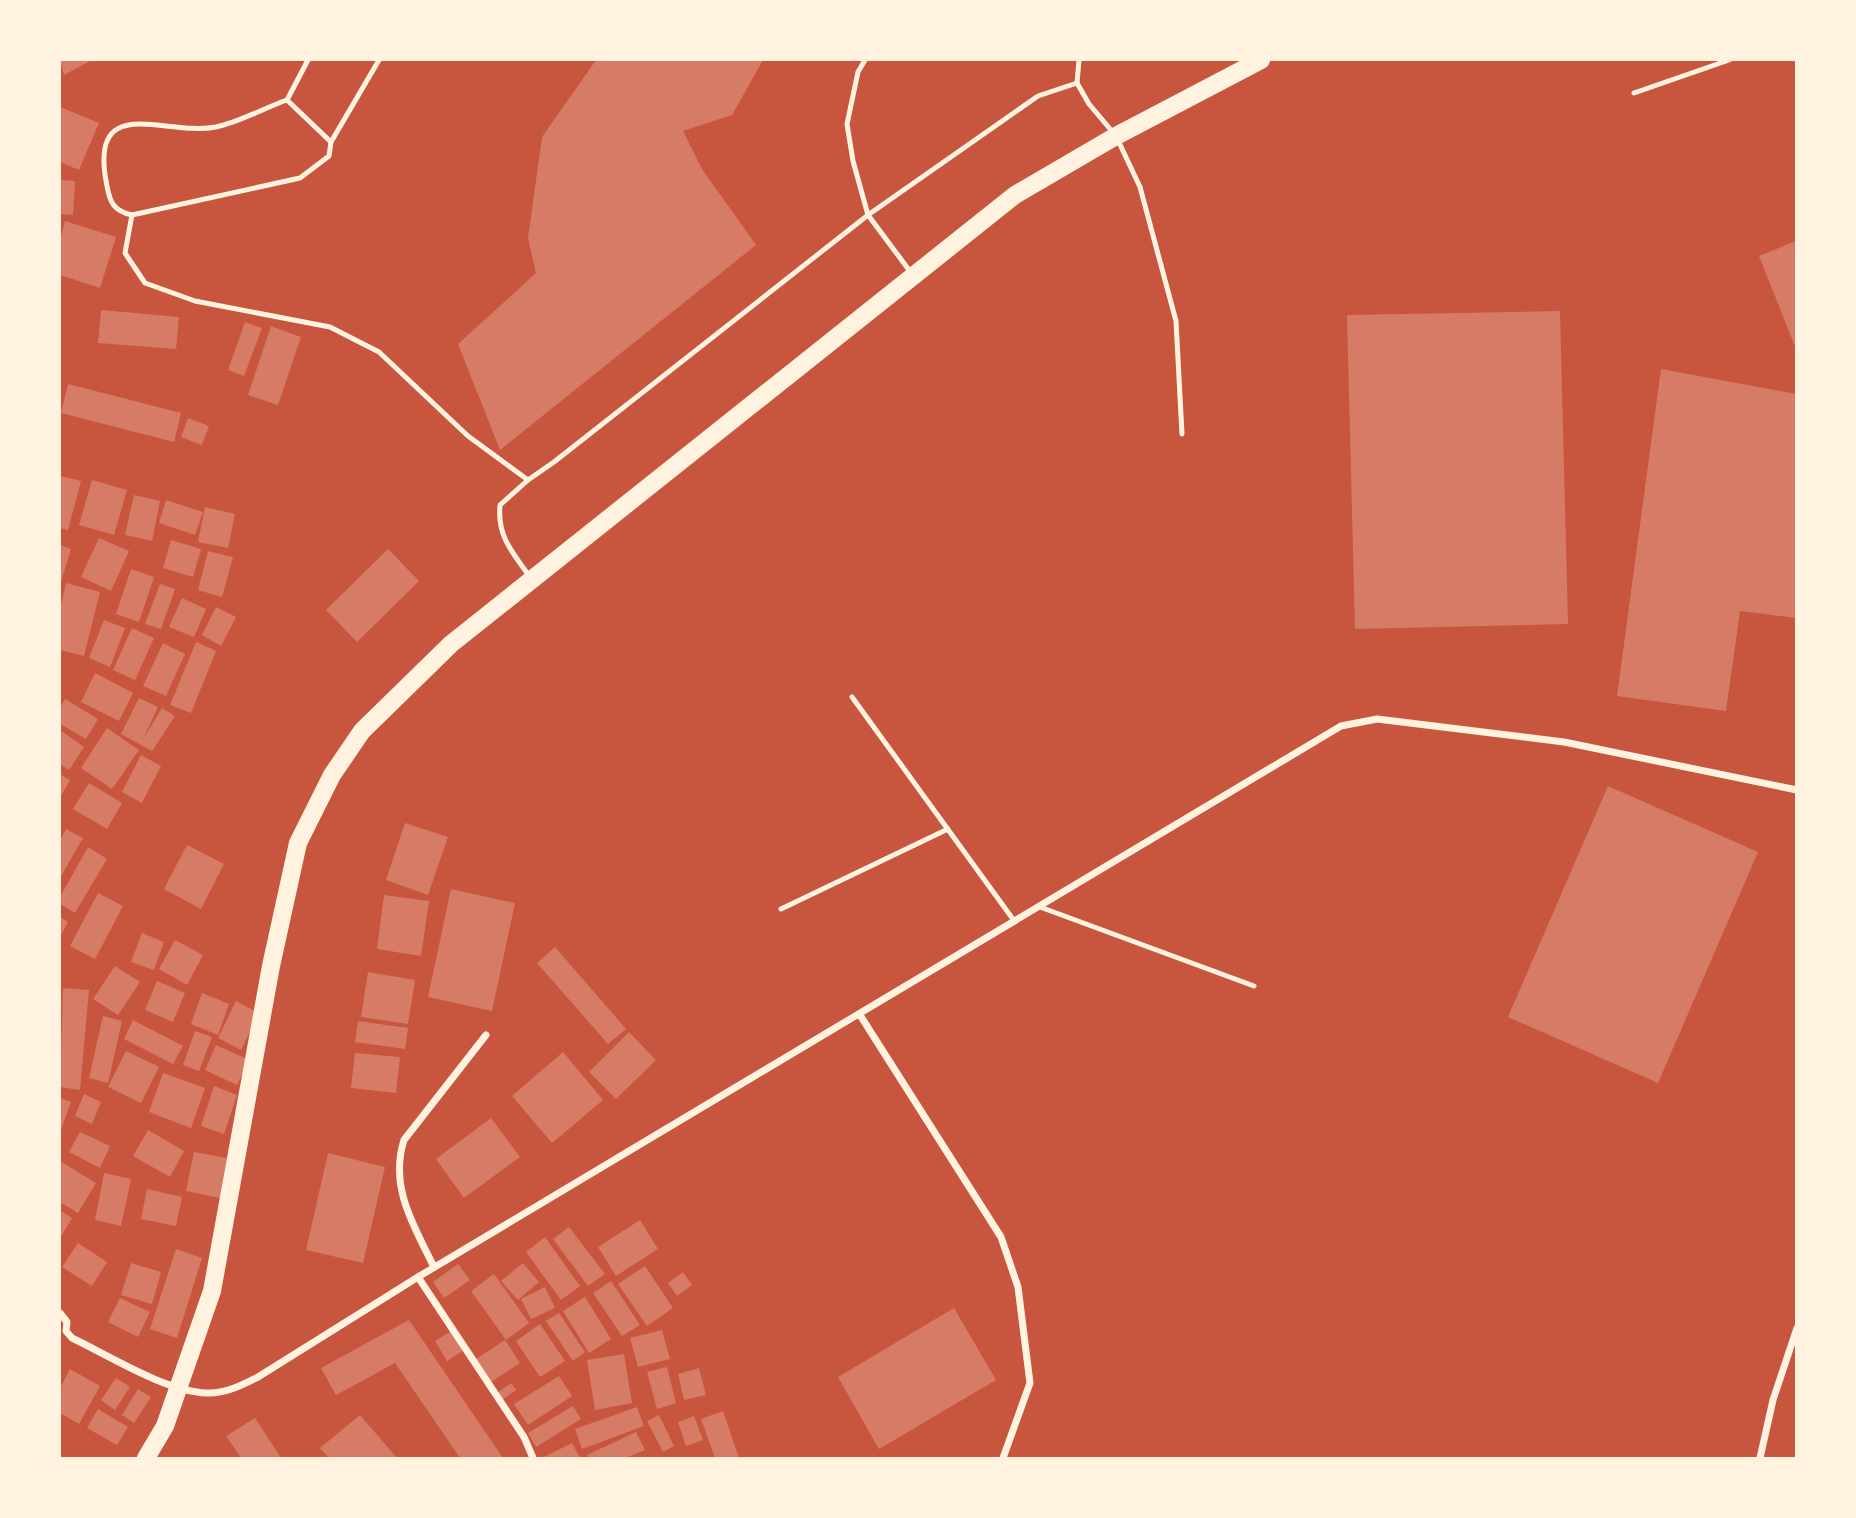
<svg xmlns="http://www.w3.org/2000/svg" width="1856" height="1518" font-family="Inter,sans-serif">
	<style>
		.building { fill: #d67c66 }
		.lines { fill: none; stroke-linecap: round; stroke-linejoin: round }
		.service { stroke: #fff3e0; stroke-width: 5 }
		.minor { stroke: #fff3e0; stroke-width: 7 }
		.primary { stroke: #fff3e0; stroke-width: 18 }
	</style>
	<rect width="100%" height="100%" fill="#c8553d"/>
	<g class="building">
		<path d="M60,60H92L64,75Z"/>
		<path d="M596,60H763L732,115L683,131L702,169L756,245L500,450L458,344L536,273L528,238L542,137Z"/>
		<path d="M60,107L99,123L79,170L60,162Z"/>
		<path d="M60,180L75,181L73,215L60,214Z"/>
		<path d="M65,221L116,237L100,288L60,275V240Z"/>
		<path d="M1796,241V349L1759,256Z"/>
		<path d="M101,310L179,317L176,349L98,343Z"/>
		<path d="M1560,311L1568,624L1355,629L1347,315Z"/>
		<path d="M245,322L262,328L244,376L228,370Z"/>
		<path d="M271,326L301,337L278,405L248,395Z"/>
		<path d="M1661,369L1796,394V618L1740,611L1726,711L1617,696Z"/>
		<path d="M68,384L181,413L174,442L61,413Z"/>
		<path d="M188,418L209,426L202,445L181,437Z"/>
		<path d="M60,476L81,481L68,530L60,528Z"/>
		<path d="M92,480L127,490L114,535L79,525Z"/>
		<path d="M134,495L160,501L152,541L125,535Z"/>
		<path d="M166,500L203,512L195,535L159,523Z"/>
		<path d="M205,507L235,514L228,548L198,542Z"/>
		<path d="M99,538L129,551L111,591L81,577Z"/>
		<path d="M171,540L201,549L193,577L163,568Z"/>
		<path d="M60,545L71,549L60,585Z"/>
		<path d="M388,549L419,581L357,642L326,610Z"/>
		<path d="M208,551L233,557L222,597L198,590Z"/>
		<path d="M131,569L154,577L139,622L116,614Z"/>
		<path d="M66,583L100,592L84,656L60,650V609Z"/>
		<path d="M160,584L175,589L161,629L145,624Z"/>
		<path d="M182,598L206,609L194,637L169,627Z"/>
		<path d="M216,607L236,617L221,646L202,635Z"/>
		<path d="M104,620L125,628L110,667L89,658Z"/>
		<path d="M132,628L154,638L135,680L113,670Z"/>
		<path d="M196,642L216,651L191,713L170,705Z"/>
		<path d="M163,643L185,654L166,696L143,686Z"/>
		<path d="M95,673L133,693L119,721L81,702Z"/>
		<path d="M139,698L158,707L142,741L162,708L175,716L152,751L121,734Z"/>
		<path d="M65,699L98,719L86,739L60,724V708Z"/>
		<path d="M107,728L139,750L112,789L81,768Z"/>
		<path d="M60,730L84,747L69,770L60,764Z"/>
		<path d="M141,755L161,766L142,803L122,792Z"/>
		<path d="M60,774L70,780L60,798Z"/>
		<path d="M89,783L122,803L107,829L73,809Z"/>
		<path d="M1608,786L1758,852L1658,1083L1508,1017Z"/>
		<path d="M405,823L448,837L428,895L386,880Z"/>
		<path d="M66,829L83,838L60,878V840Z"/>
		<path d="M187,845L224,864L201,909L164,889Z"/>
		<path d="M88,847L107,859L75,913L60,904V897Z"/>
		<path d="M451,889L515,903L492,1011L428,997Z"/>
		<path d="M98,893L123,906L95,959L70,946Z"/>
		<path d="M384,895L429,901L421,956L377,949Z"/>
		<path d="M60,917L68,922L60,937Z"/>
		<path d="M142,933L164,942L154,970L131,962Z"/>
		<path d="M175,940L203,955L187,985L159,969Z"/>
		<path d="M555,947L626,1029L608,1044L537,963Z"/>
		<path d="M115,966L140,982L118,1015L93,999Z"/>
		<path d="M368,972L415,980L408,1024L361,1017Z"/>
		<path d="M157,981L185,993L173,1022L145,1010Z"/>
		<path d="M63,988L89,990L80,1090L60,1087Z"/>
		<path d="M202,993L229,1004L218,1035L191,1024Z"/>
		<path d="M236,1001L259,1013L241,1050L218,1038Z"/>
		<path d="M103,1016L122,1021L108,1083L89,1078Z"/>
		<path d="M133,1020L183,1046L173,1064L124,1039Z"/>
		<path d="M358,1021L408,1028L405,1049L355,1042Z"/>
		<path d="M195,1031L212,1037L199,1071L183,1065Z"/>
		<path d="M629,1032L656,1060L616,1099L589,1072Z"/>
		<path d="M216,1045L249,1060L237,1085L205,1070Z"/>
		<path d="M126,1051L159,1067L141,1103L108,1087Z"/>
		<path d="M563,1052L603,1100L552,1143L512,1096Z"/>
		<path d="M355,1053L400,1057L396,1093L351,1088Z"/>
		<path d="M163,1073L205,1088L191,1128L149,1112Z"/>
		<path d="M214,1086L237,1095L224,1134L201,1126Z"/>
		<path d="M84,1094L101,1102L92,1124L75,1116Z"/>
		<path d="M60,1098L71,1102L60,1132Z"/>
		<path d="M491,1118L520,1157L464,1198L436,1159Z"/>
		<path d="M148,1130L184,1151L170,1177L133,1156Z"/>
		<path d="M80,1132L110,1146L100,1168L69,1152Z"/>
		<path d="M194,1152L227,1158L220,1198L186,1191Z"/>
		<path d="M328,1153L385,1167L363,1263L306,1250Z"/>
		<path d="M60,1161L96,1183L78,1213L60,1202Z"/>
		<path d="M104,1173L131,1179L121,1226L95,1220Z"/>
		<path d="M147,1189L182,1197L176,1226L141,1219Z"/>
		<path d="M60,1210L72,1218L60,1238Z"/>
		<path d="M640,1220L658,1249L616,1276L598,1247Z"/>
		<path d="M569,1227L605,1274L588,1286L553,1239Z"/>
		<path d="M545,1237L580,1286L561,1300L526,1252Z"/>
		<path d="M78,1243L107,1262L92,1286L62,1267Z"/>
		<path d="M176,1249L202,1258L177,1338L150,1329Z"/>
		<path d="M131,1263L161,1272L152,1304L121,1295Z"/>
		<path d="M523,1263L539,1282L518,1300L501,1281Z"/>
		<path d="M458,1264L470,1280L444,1298L433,1282Z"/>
		<path d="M645,1266L673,1308L647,1326L618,1284Z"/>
		<path d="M683,1272L692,1285L677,1296L668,1283Z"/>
		<path d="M494,1274L529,1323L506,1340L471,1291Z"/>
		<path d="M611,1281L640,1325L622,1336L593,1293Z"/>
		<path d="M545,1287L555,1308L531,1319L521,1299Z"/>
		<path d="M585,1297L611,1339L589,1353L563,1311Z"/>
		<path d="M120,1298L150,1312L138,1337L108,1322Z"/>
		<path d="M954,1308L996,1380L879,1449L838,1377Z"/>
		<path d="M559,1313L585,1352L573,1361L546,1321Z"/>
		<path d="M409,1320L503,1458H460L395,1363L336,1395L321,1368Z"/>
		<path d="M540,1324L565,1361L540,1377L516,1341Z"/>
		<path d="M453,1330L464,1350L447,1361L435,1341Z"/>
		<path d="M662,1330L670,1359L638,1367L630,1338Z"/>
		<path d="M505,1340L520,1363L491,1382L476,1359Z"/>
		<path d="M624,1354L632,1403L595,1410L587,1360Z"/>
		<path d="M667,1367L676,1403L657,1409L647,1372Z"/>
		<path d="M699,1368L706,1395L684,1400L678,1374Z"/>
		<path d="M70,1369L100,1386L79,1424L60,1413V1388Z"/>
		<path d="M559,1376L572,1396L528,1425L514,1404Z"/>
		<path d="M116,1378L130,1387L115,1410L101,1400Z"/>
		<path d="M511,1383L516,1390L502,1400L497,1393Z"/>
		<path d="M138,1389L151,1397L134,1423L122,1415Z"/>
		<path d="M573,1406L581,1419L536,1447L528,1433Z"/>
		<path d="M637,1407L644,1426L582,1449L575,1429Z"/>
		<path d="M98,1409L128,1427L117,1445L87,1428Z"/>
		<path d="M723,1411L739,1458H715L701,1419Z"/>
		<path d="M360,1415L397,1458H329L320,1448Z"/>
		<path d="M659,1415L674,1446L663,1452L647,1421Z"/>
		<path d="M694,1416L703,1440L686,1446L678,1422Z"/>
		<path d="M255,1418L281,1458H241L226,1436Z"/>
		<path d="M636,1432L645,1450L625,1458H589L587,1455Z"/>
		<path d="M572,1443L580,1458H542Z"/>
	</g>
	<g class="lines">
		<g class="service">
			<path d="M865,60L858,72L847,124L853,161L868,215L912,274"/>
			<path d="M1077,83L1079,60"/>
			<path d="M1634,93L1729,60"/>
			<path d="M287,100L331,142L329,156L300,178L132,215C114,211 110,203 107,186C87,90 166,137 216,127C240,122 264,108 287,100L308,60"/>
			<path d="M331,142L379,60"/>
			<path d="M132,215L125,253L145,283L195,301L330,327L379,352L468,436L528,480L554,462L868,215L1038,96L1077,83L1089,104L1116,136L1140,187L1176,321L1182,434"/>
			<path d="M528,480L500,505C497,536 512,552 530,577"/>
			<path d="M852,697L1015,922"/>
			<path d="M1040,907L1254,986"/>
			<path d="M781,909L948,829"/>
		</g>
		<g class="minor">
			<path d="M860,1015L1001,1237L1018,1287L1030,1383L1003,1458"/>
			<path d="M434,1267C414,1226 389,1187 404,1140L486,1035"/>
			<path d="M418,1277L524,1437L533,1458"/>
			<path d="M60,1313L67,1322L66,1331L72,1338C110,1356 164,1391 207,1393C225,1394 242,1385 258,1377L418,1277L1341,726L1377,719L1564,742L1797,790"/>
			<path d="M1760,1458L1773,1400L1797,1328"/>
		</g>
		<path class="primary" d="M146,1458L165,1426L212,1291L271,966L298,843L332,775L362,731L451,644L1015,195L1116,136L1261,60"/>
	</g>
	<rect width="1856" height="1518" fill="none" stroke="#fff3e0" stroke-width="122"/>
</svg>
